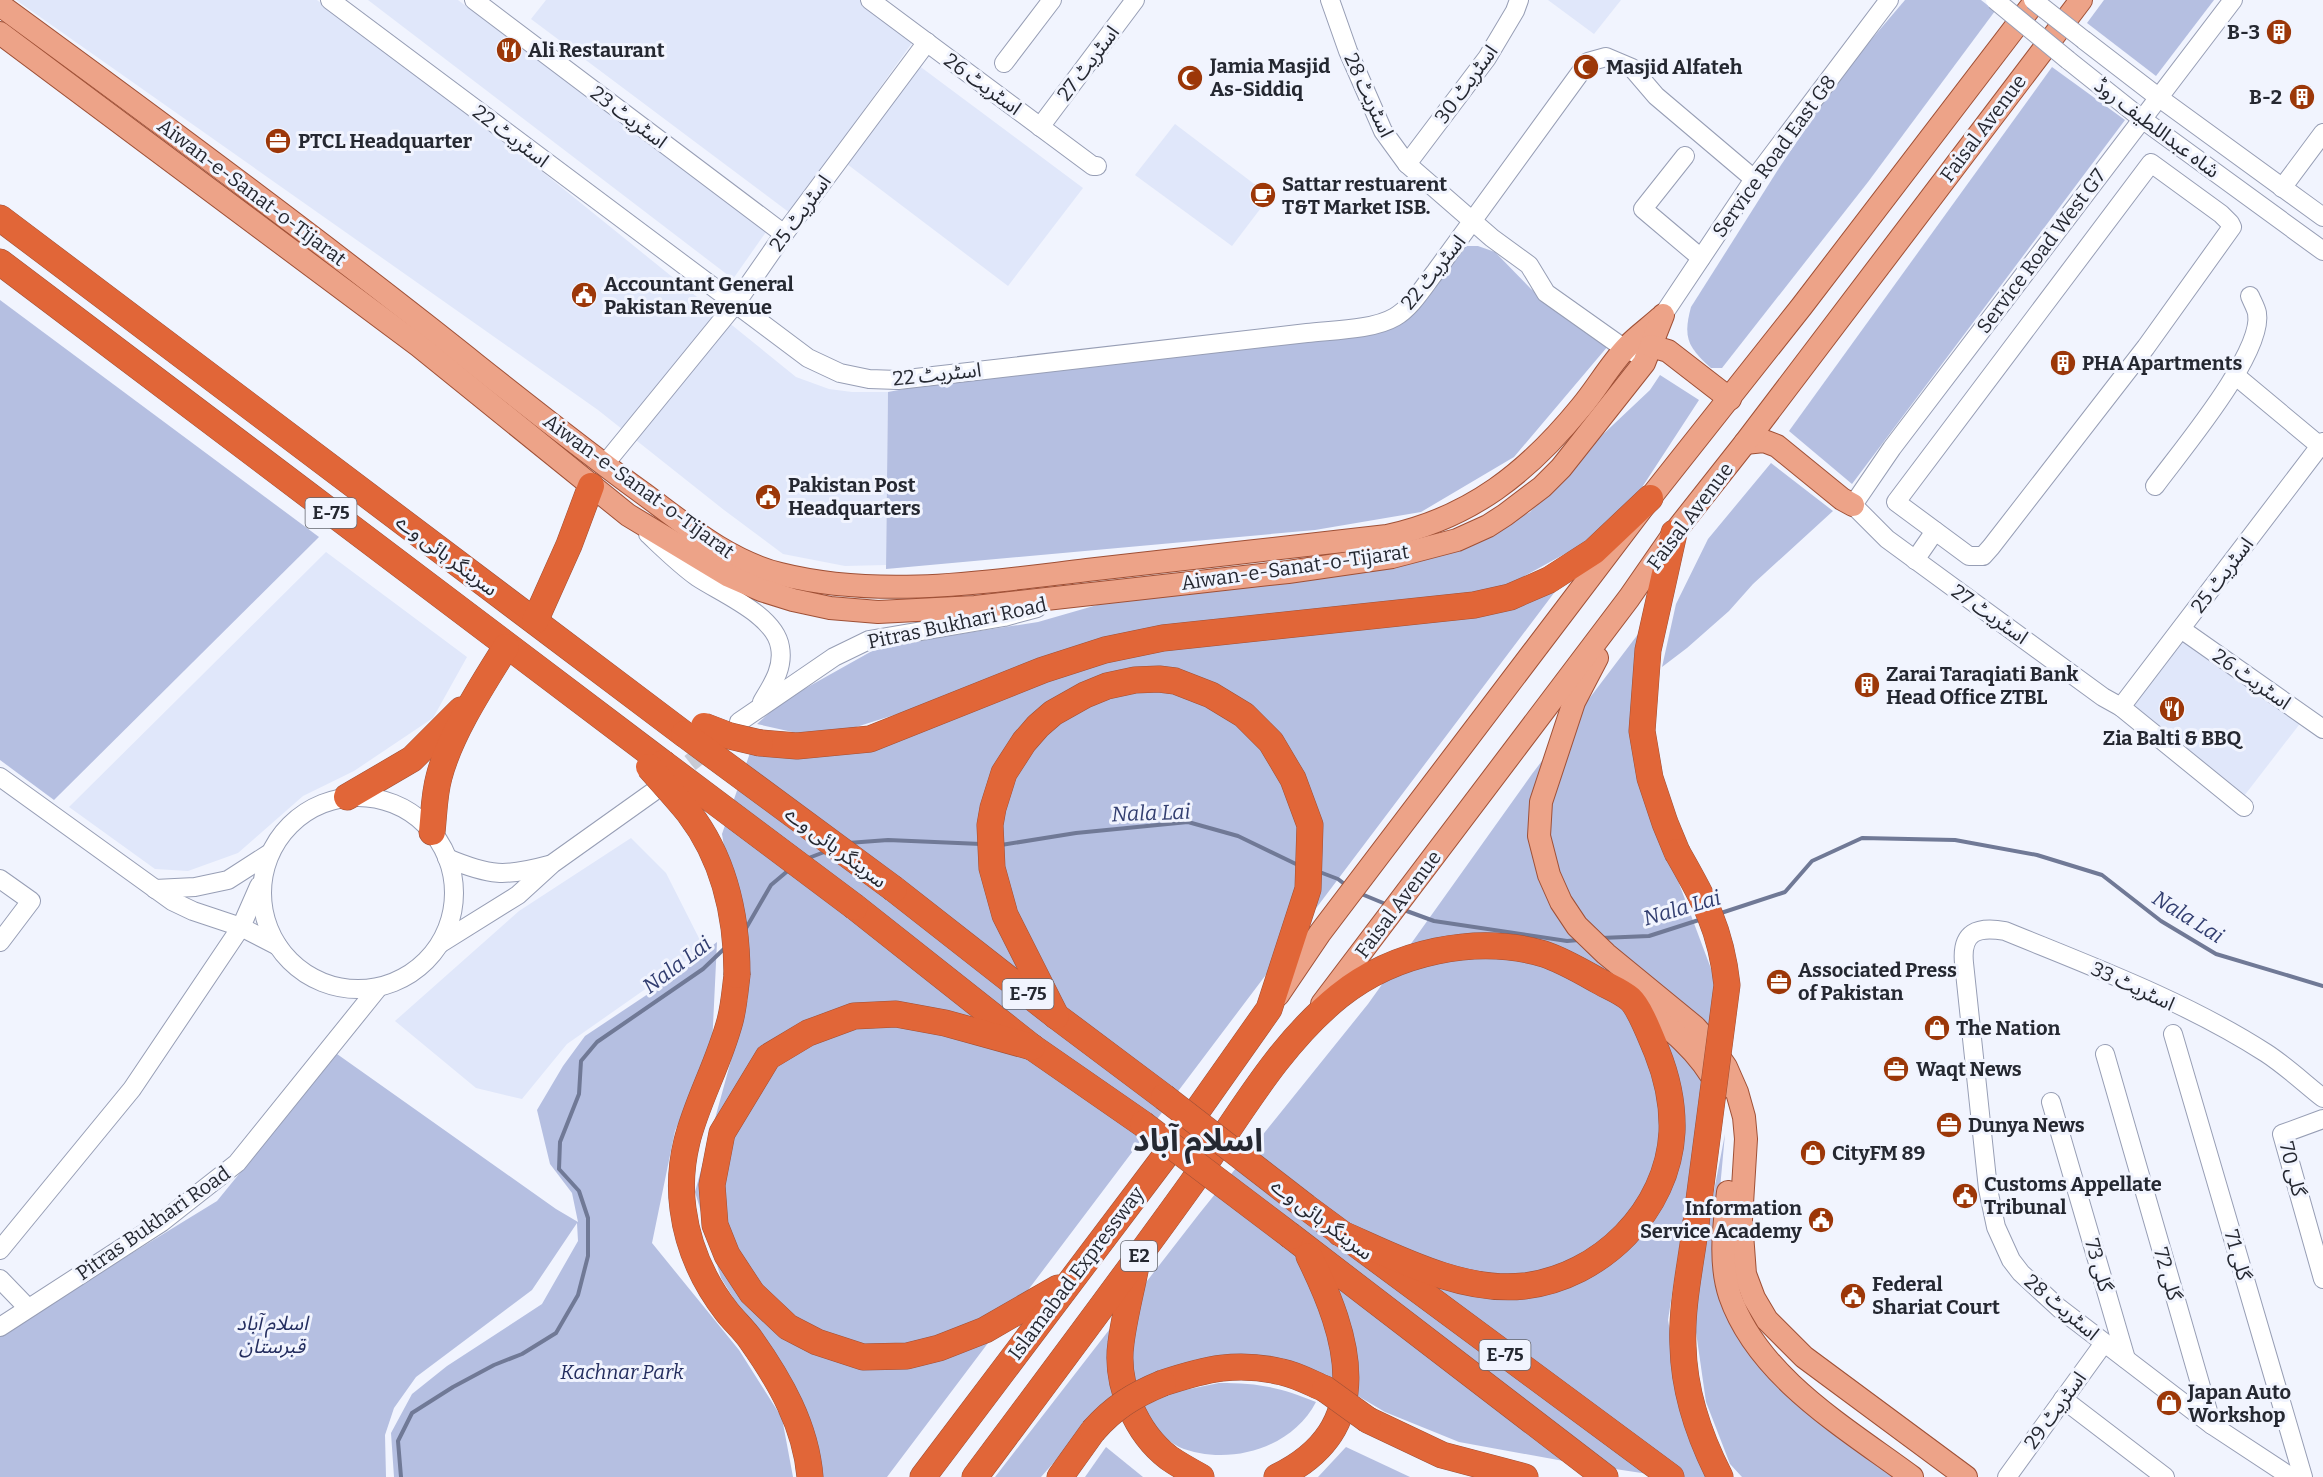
<svg xmlns="http://www.w3.org/2000/svg" width="2323" height="1477" font-family="Bitter,'Noto Sans Arabic',serif">
	<style>
		.built { fill: #e0e7fa }
		.green { fill: #b5bfe1 }
		.lines { fill: none; stroke-linecap: round; stroke-linejoin: round }
		.stream { stroke: #707996; stroke-width: 4 }
		.minor-tunnel { stroke: #c8cbd5; stroke-width: 18; stroke-dasharray: 18 9; stroke-linecap: butt }
		.minor-casing { stroke: #979eb5; stroke-width: 20 }
		.major-casing { stroke: #9f5036; stroke-width: 24 }
		.highway-casing { stroke: #9f5036; stroke-width: 27 }
		.minor { stroke: #fff; stroke-width: 18 }
		.major { stroke: #eda388; stroke-width: 22 }
		.highway { stroke: #e16638; stroke-width: 26 }
		.minor-bridge-casing { stroke: #979eb5; stroke-width: 20; stroke-linecap: butt }
		.highway-bridge-casing { stroke: #9f5036; stroke-width: 27; stroke-linecap: butt }
		.minor-bridge { stroke: #fff; stroke-width: 18 }
		.highway-bridge { stroke: #e16638; stroke-width: 26 }
		.labels { text-anchor: middle; dominant-baseline: central; stroke-width: 6; stroke-linejoin: round; paint-order: stroke }
		.shield { fill: #f1f4fe; stroke: #62656e; stroke-width: 1.5 }
		.shield-label { font-size: 18px; font-weight: bold; fill: #252831 }
		.poi-label { font-size: 20px; font-weight: bold; fill: #252831; stroke: #f1f4fe; text-anchor: start }
		.street-label { font-size: 20px; fill: #252831; stroke: #f1f4fe }
		.park-label { font-size: 20px; font-style: italic; fill: #242e5f; stroke: #f1f4fe }
		.water-label { font-size: 21px; font-style: italic; fill: #323e70; stroke: #f1f4fe }
		.town-label { font-size: 32px; font-weight: bold; fill: #252831; stroke: #f1f4fe }
	</style>
	<rect width="100%" height="100%" fill="#f1f4fe"/>
	<g class="built">
		<path d="M16,0H317L519,153L796,377L829,389L852,392H888L886,565L845,566L783,554L724,510L598,410Z"/>
		<path d="M368,0H458L766,232L733,279Z"/>
		<path d="M546,0H883L922,29L790,213L531,19Z"/>
		<path d="M1548,0H1621L1594,34Z"/>
		<path d="M914,62L1083,188L1008,286L843,161Z"/>
		<path d="M1175,124L1270,196L1232,246L1135,175Z"/>
		<path d="M326,552L467,657L433,718L354,771L303,796L238,853L188,871L155,869L69,807Z"/>
		<path d="M2182,638L2302,721L2244,796L2130,705Z"/>
		<path d="M631,838L666,873L704,948L567,1044L522,1099L476,1088L395,1021L519,911Z"/>
	</g>
	<g class="green">
		<path d="M1905,0H1981L1995,11L1868,182L1722,368H1711C1687,347 1683,337 1691,307L1781,165L1847,68Z"/>
		<path d="M2104,0H2214L2156,76L2087,23Z"/>
		<path d="M2052,67L2125,120L1852,484L1789,431Z"/>
		<path d="M1467,246H1478L1495,252L1531,289L1608,346L1514,457L1421,512L1315,530L886,569L888,392L958,379L1307,333L1366,336L1409,317L1460,250Z"/>
		<path d="M0,300L319,537L54,800L0,760Z"/>
		<path d="M1660,375L1699,400L1637,495L1581,545L1508,585L1432,600L1267,616L910,710L853,728L797,733L757,724L781,702L872,651L941,637L1038,622L1104,603L1464,544L1530,512L1579,457L1650,390Z"/>
		<path d="M1771,463L1833,511L1753,584L1729,611L1687,648L1662,667L1676,604L1708,539Z"/>
		<path d="M1563,581L887,1477H813L807,1417L721,1278L695,1192L748,998L722,834L751,750L838,753L1039,681L1144,649Z"/>
		<path d="M1648,621L1641,782L1719,990L1668,1320L1687,1429L1708,1477H1668L1569,1462L1459,1442L1385,1412L1309,1367L1257,1355H1224L1194,1360L1156,1373L1108,1401L1041,1477H995L1199,1214L1368,1004L1532,774Z"/>
		<path d="M717,942L712,1046L675,1131L652,1243L739,1350L782,1418L793,1477H394L391,1433L412,1394L447,1366L542,1304L578,1241L577,1223L532,1290L416,1377L394,1408L385,1435L386,1477H0V1334L217,1201L337,1054L556,1209L578,1222L572,1193L550,1164L537,1110L563,1066L585,1036L657,988Z"/>
		<path d="M1725,1134L1715,1243L1746,1345L1908,1477H1742L1730,1464L1706,1402L1695,1325L1706,1232Z"/>
		<path d="M1219,1383C1258,1383 1280,1387 1316,1402C1292,1449 1227,1467 1179,1447C1163,1439 1151,1421 1140,1408L1175,1392Z"/>
		<path d="M1106,1447L1143,1477H1085Z"/>
		<path d="M1346,1447L1410,1477H1318Z"/>
	</g>
	<g class="lines">
		<g class="stream">
			<path d="M848,843L888,840L981,844"/>
			<path d="M1001,845L1076,833L1188,822L1238,836L1298,865"/>
			<path d="M806,859L827,851"/>
			<path d="M1317,871L1338,879L1347,886"/>
			<path d="M1359,893L1388,905"/>
			<path d="M1404,910L1434,921L1567,941L1579,940"/>
			<path d="M1718,914L1785,892L1812,861L1862,838L1955,840L2037,855L2102,875L2161,921L2216,954L2323,986"/>
			<path d="M745,930L771,885L790,869"/>
			<path d="M1601,938L1649,936L1702,919"/>
			<path d="M401,1477L398,1441L412,1413L453,1387L494,1365L522,1354L556,1333L578,1295L588,1256V1218L579,1191L559,1169L560,1142L579,1094L581,1061L597,1042L703,969L726,947"/>
		</g>
		<path class="minor-tunnel" d="M669,780L715,743"/>
		<g class="minor-casing">
			<g id="minor">
				<path d="M330,0L808,358L840,373L869,379L898,380L1307,333C1332,330 1373,330 1395,317C1412,307 1424,286 1436,271L1588,62L1606,57L1632,68L1656,96L1754,179"/>
				<path d="M474,0L784,234"/>
				<path d="M870,0L1093,166H1097"/>
				<path d="M1330,0L1348,51L1383,131L1407,164L1492,238L1529,265L1546,293L1625,349L1635,353"/>
				<path d="M2233,0L1892,448L1853,505L1887,539L2103,697L2121,707L2244,807"/>
				<path d="M2084,40L2158,97L2323,217"/>
				<path d="M2068,60L2142,119L2323,251"/>
				<path d="M1004,63L1052,0"/>
				<path d="M1040,127L1135,0"/>
				<path d="M1685,156L1643,209L1701,258"/>
				<path d="M2151,163L2221,214L2230,223L2232,227L2146,347L1991,547L1983,556H1969L1896,502Z"/>
				<path d="M1407,164L1487,58L1515,11L1519,0"/>
				<path d="M2282,188L2323,133"/>
				<path d="M1663,315L1754,179L1889,0"/>
				<path d="M2236,376L2320,446"/>
				<path d="M604,465L736,303L784,234L927,42"/>
				<path d="M2155,486C2179,453 2264,353 2257,313C2256,308 2252,301 2250,296"/>
				<path d="M648,534C664,549 679,564 697,577C721,593 775,615 780,647C784,668 772,685 762,702"/>
				<path d="M1915,560L1935,531"/>
				<path d="M2181,629L2323,729"/>
				<path d="M2121,707L2323,442"/>
				<path d="M739,722L834,657L869,640L1004,617L1037,608"/>
				<path d="M0,777L172,901L193,911L241,927L278,946"/>
				<circle cx="358" cy="893" r="96"/>
				<path d="M447,858C490,876 505,877 549,865"/>
				<path d="M0,879L31,901L0,942"/>
				<path d="M155,889L195,887L228,880L270,853"/>
				<path d="M441,943L518,895L552,864L653,792"/>
				<path d="M2173,1034L2303,1477"/>
				<path d="M2105,1054L2212,1425"/>
				<path d="M2051,1102L2126,1359"/>
				<path d="M2323,1119L2282,1134L2323,1279"/>
				<path d="M0,1250L132,1089L241,927L259,886"/>
				<path d="M0,1279L28,1308"/>
				<path d="M0,1327L162,1222L237,1163L378,988"/>
				<path d="M2063,1399L2165,1477"/>
				<path d="M2007,1477L2104,1343"/>
				<path d="M2291,1477L2212,1425L2059,1308L2021,1273L2011,1260L1996,1227L1988,1189L1964,963C1961,932 1977,926 2005,931C2093,967 2185,1001 2266,1053C2286,1066 2304,1083 2323,1098"/>
			</g>
		</g>
		<g class="major-casing">
			<g id="major">
				<path d="M0,5C145,111 290,218 431,329C502,385 571,441 644,494C686,525 728,561 780,574C880,599 986,582 1087,570C1187,559 1287,547 1387,536C1471,518 1528,472 1581,407C1597,388 1609,366 1626,348C1636,337 1649,328 1660,318"/>
				<path d="M0,33L419,346L628,515L729,576L761,590L793,600L830,608L878,612L975,607L1288,572L1392,557L1457,540L1488,526L1505,515L1542,487L1561,468L1644,363L1663,315"/>
				<path d="M1651,346L1668,351L1730,399"/>
				<path d="M1745,443L1764,441L1777,446L1842,499L1853,505"/>
				<path d="M1597,658L1574,702L1541,802L1539,836L1549,875L1561,902L1577,926L1606,954L1695,1027L1711,1045L1726,1067L1737,1092L1744,1117L1746,1139L1741,1220L1745,1274L1754,1298L1767,1320L1804,1357L1966,1477"/>
				<path d="M1278,995L1320,933L1650,498L1802,306L2036,0"/>
				<path d="M1632,1000C1667,1026 1699,1049 1719,1089"/>
				<path d="M1322,1004L1629,598L1674,533L1745,443L2081,0"/>
				<path d="M1728,1192C1724,1227 1719,1263 1730,1296C1758,1377 1846,1428 1912,1477"/>
			</g>
		</g>
		<g class="highway-casing">
			<g id="highway">
				<path d="M0,218L684,734"/>
				<path d="M0,262L663,763"/>
				<path d="M1674,533L1648,650L1642,731L1650,778L1665,823L1677,852"/>
				<path d="M535,621L569,545L591,486"/>
				<path d="M760,743L797,746L870,739L1043,670L1105,650L1163,638L1474,605L1510,597L1549,580L1594,551L1650,498"/>
				<path d="M347,797L412,759L461,710"/>
				<path d="M432,832C434,814 434,795 439,777C450,734 483,684 506,647"/>
				<path d="M894,889L1056,1016L1164,1097"/>
				<path d="M855,907L1032,1047L1143,1124"/>
				<path d="M737,975C735,991 734,1006 730,1021C712,1088 673,1135 683,1209C688,1248 703,1281 727,1312C735,1322 744,1330 751,1340C780,1381 806,1426 810,1477"/>
				<path d="M1032,1047L945,1023L896,1014L854,1016L808,1033L768,1057L722,1133L712,1185L715,1225L727,1255L752,1293L788,1327L817,1342L863,1357L907,1356L939,1348L985,1330L1058,1288"/>
				<path d="M1306,1207L1671,1477"/>
				<path d="M1696,1223C1691,1264 1681,1306 1683,1346C1684,1393 1699,1436 1720,1477"/>
				<path d="M1291,1236L1605,1477"/>
				<path d="M1136,1266C1131,1292 1124,1318 1121,1343C1115,1384 1136,1433 1169,1458C1179,1465 1190,1471 1201,1477"/>
				<path d="M1163,1383C1206,1369 1237,1361 1282,1372C1297,1375 1311,1383 1325,1389"/>
				<path d="M1368,1420L1442,1455L1525,1477"/>
				<path d="M923,1477L1166,1155L1269,1009L1308,889L1310,825L1293,779L1271,742L1244,715L1211,695L1175,681L1159,679L1135,680L1107,686L1085,695L1053,713L1038,726L1024,742L1004,773L993,808L990,825L992,868L1005,915L1056,1016"/>
				<path d="M975,1477C1048,1379 1121,1282 1192,1183C1238,1118 1277,1046 1339,996C1394,952 1476,934 1544,954C1562,960 1581,971 1597,980C1607,986 1621,991 1630,999C1640,1008 1651,1038 1657,1052C1667,1077 1673,1105 1672,1132C1668,1210 1601,1277 1524,1286C1462,1293 1395,1257 1340,1233"/>
				<path d="M1060,1477L1093,1431"/>
				<path d="M1277,1477C1378,1428 1349,1337 1309,1256"/>
			</g>
		</g>
		<use href="#minor" class="minor"/>
		<use href="#major" class="major"/>
		<use href="#highway" class="highway"/>
		<g class="minor-bridge-casing">
			<g id="minor-bridge">
				<path d="M1995,0L2068,60"/>
				<path d="M2033,0L2084,40"/>
			</g>
		</g>
		<g class="highway-bridge-casing">
			<g id="highway-bridge">
				<path d="M704,726L730,736L760,743"/>
				<path d="M684,734L894,889"/>
				<path d="M663,763L855,907"/>
				<path d="M649,767C662,782 676,797 689,813C725,860 737,917 737,975"/>
				<path d="M1677,852C1704,899 1721,929 1727,985L1696,1223"/>
				<path d="M1164,1097L1306,1207"/>
				<path d="M1143,1124L1291,1236"/>
				<path d="M1325,1389L1368,1420"/>
				<path d="M1093,1431C1114,1407 1134,1395 1163,1383"/>
			</g>
		</g>
		<use href="#minor-bridge" class="minor-bridge"/>
		<use href="#highway-bridge" class="highway-bridge"/>
	</g>
	<defs>
		<g id="building-disc" transform="scale(1.35)"><circle r="9.5" fill="#9c3708" stroke="#f1f4fe"/><path d="M-4-6H4V6H1V3H-1V6H-4ZM-2.5-4.3h1.7v1.8h-1.7ZM.8-4.3h1.7v1.8H.8ZM-2.5-1h1.7V.8h-1.7ZM.8-1h1.7V.8H.8Z" fill="#fff"/></g>
		<g id="restaurant-disc" transform="scale(1.35)"><circle r="9.5" fill="#9c3708" stroke="#f1f4fe"/><path d="M-5-6h1v4h1v-4h1v4h1v-4h1v5L-1.5 .5V6h-2V.5L-5-1ZM5-6V6H3V1.5H1.5Q1.5-4 5-6Z" fill="#fff"/></g>
		<g id="mosque-disc" transform="scale(1.35)"><circle r="9.5" fill="#9c3708" stroke="#f1f4fe"/><path d="M3.5-4.9A6 6 0 1 0 3.5 4.9A5 5 0 1 1 3.5-4.9Z" fill="#fff"/></g>
		<g id="office-disc" transform="scale(1.35)"><circle r="9.5" fill="#9c3708" stroke="#f1f4fe"/><path d="M-6-3h4V-5.5h4V-3h4V5H-6ZM-1-4.5V-3h2v-1.5ZM-6 0V1H6V0Z" fill="#fff"/></g>
		<g id="cafe-disc" transform="scale(1.35)"><circle r="9.5" fill="#9c3708" stroke="#f1f4fe"/><path d="M-5.5-4.5H6V0H3Q3 3.5 0 3.5H-2.5Q-5.5 3.5-5.5 0ZM3-3.2v2h1.7v-2ZM-6 4.5H4V6H-6Z" fill="#fff"/></g>
		<g id="civic-disc" transform="scale(1.35)"><circle r="9.5" fill="#9c3708" stroke="#f1f4fe"/><path d="M-.6-6.5H3V-4.5H.6V-3L4-1V1h2V6H-6V1h2V-1L-.6-3ZM-1.2 2.5V6h2.4V2.5Z" fill="#fff"/></g>
		<g id="shop-disc" transform="scale(1.35)"><circle r="9.5" fill="#9c3708" stroke="#f1f4fe"/><path d="M-5-2.5h2.3a2.7 3.5 0 0 1 5.4 0H5L5.5 6h-11ZM-1.5-2.5h3a1.5 2.3 0 0 0-3 0Z" fill="#fff"/></g>
	</defs>
	<g fill-rule="evenodd">
		<use href="#building-disc" x="2279" y="32"/>
		<use href="#restaurant-disc" x="509" y="50"/>
		<use href="#mosque-disc" x="1586" y="67"/>
		<use href="#mosque-disc" x="1190" y="78"/>
		<use href="#building-disc" x="2302" y="97"/>
		<use href="#office-disc" x="278" y="141"/>
		<use href="#cafe-disc" x="1263" y="195"/>
		<use href="#civic-disc" x="584" y="295"/>
		<use href="#building-disc" x="2063" y="363"/>
		<use href="#civic-disc" x="768" y="497"/>
		<use href="#building-disc" x="1867" y="685"/>
		<use href="#restaurant-disc" x="2172" y="709"/>
		<use href="#office-disc" x="1779" y="982"/>
		<use href="#shop-disc" x="1937" y="1028"/>
		<use href="#office-disc" x="1896" y="1069"/>
		<use href="#office-disc" x="1949" y="1125"/>
		<use href="#shop-disc" x="1813" y="1153"/>
		<use href="#civic-disc" x="1965" y="1196"/>
		<use href="#civic-disc" x="1821" y="1220"/>
		<use href="#civic-disc" x="1853" y="1296"/>
		<use href="#shop-disc" x="2169" y="1403"/>
	</g>
	<g class="labels">
		<g class="shield">
			<rect x="305.5" y="498" width="51" height="30" rx="4.5"/>
			<rect x="1002.5" y="979" width="51" height="30" rx="4.5"/>
			<rect x="1121" y="1241" width="36" height="30" rx="4.5"/>
			<rect x="1479.5" y="1340" width="51" height="30" rx="4.5"/>
		</g>
		<g class="shield-label">
			<text x="331" y="513">E-75</text>
			<text x="1028" y="994">E-75</text>
			<text x="1139" y="1256">E2</text>
			<text x="1505" y="1355">E-75</text>
		</g>
		<g class="poi-label">
			<text x="2260" y="32" text-anchor="end">B-3</text>
			<text x="528" y="50">Ali Restaurant</text>
			<text x="1210" y="66">Jamia Masjid<tspan x="1210" dy="23">As-Siddiq</tspan></text>
			<text x="1606" y="67">Masjid Alfateh</text>
			<text x="2282" y="97" text-anchor="end">B-2</text>
			<text x="298" y="141">PTCL Headquarter</text>
			<text x="1282" y="184">Sattar restuarent<tspan x="1282" dy="23">T&amp;T Market ISB.</tspan></text>
			<text x="604" y="284">Accountant General<tspan x="604" dy="23">Pakistan Revenue</tspan></text>
			<text x="2082" y="363">PHA Apartments</text>
			<text x="788" y="485">Pakistan Post<tspan x="788" dy="23">Headquarters</tspan></text>
			<text x="1886" y="674">Zarai Taraqiati Bank<tspan x="1886" dy="23">Head Office ZTBL</tspan></text>
			<text x="2172" y="738" text-anchor="middle">Zia Balti &amp; BBQ</text>
			<text x="1798" y="970">Associated Press<tspan x="1798" dy="23">of Pakistan</tspan></text>
			<text x="1956" y="1028">The Nation</text>
			<text x="1916" y="1069">Waqt News</text>
			<text x="1968" y="1125">Dunya News</text>
			<text x="1832" y="1153">CityFM 89</text>
			<text x="1984" y="1184">Customs Appellate<tspan x="1984" dy="23">Tribunal</tspan></text>
			<text x="1802" y="1208" text-anchor="end">Information<tspan x="1802" dy="23">Service Academy</tspan></text>
			<text x="1872" y="1284">Federal<tspan x="1872" dy="23">Shariat Court</tspan></text>
			<text x="2188" y="1392">Japan Auto<tspan x="2188" dy="23">Workshop</tspan></text>
		</g>
		<g class="street-label">
			<text transform="translate(1088 63) rotate(-53)">اسٹریٹ 27</text>
			<text transform="translate(983 84) rotate(36)">اسٹریٹ 26</text>
			<text transform="translate(1466 84) rotate(-54)">اسٹریٹ 30</text>
			<text transform="translate(1369 95) rotate(65)">اسٹریٹ 28</text>
			<text transform="translate(629 117) rotate(37)">اسٹریٹ 23</text>
			<text transform="translate(1983 128) rotate(-53)">Faisal Avenue</text>
			<text transform="translate(2157 128) rotate(37)">شاہ عبداللطیف روڈ</text>
			<text transform="translate(511 136) rotate(37)">اسٹریٹ 22</text>
			<text transform="translate(1774 156) rotate(-54)">Service Road East G8</text>
			<text transform="translate(252 192) rotate(37)">Aiwan-e-Sanat-o-Tijarat</text>
			<text transform="translate(800 213) rotate(-54)">اسٹریٹ 25</text>
			<text transform="translate(2041 251) rotate(-53)">Service Road West G7</text>
			<text transform="translate(1433 272) rotate(-51)">اسٹریٹ 22</text>
			<text transform="translate(937 374) rotate(-6)">اسٹریٹ 22</text>
			<text transform="translate(639 486) rotate(36)">Aiwan-e-Sanat-o-Tijarat</text>
			<text transform="translate(1690 516) rotate(-53)">Faisal Avenue</text>
			<text transform="translate(447 555) rotate(37)">سرینگر ہائی وے</text>
			<text transform="translate(1295 567) rotate(-8)">Aiwan-e-Sanat-o-Tijarat</text>
			<text transform="translate(2222 575) rotate(-53)">اسٹریٹ 25</text>
			<text transform="translate(1990 614) rotate(35)">اسٹریٹ 27</text>
			<text transform="translate(957 623) rotate(-12)">Pitras Bukhari Road</text>
			<text transform="translate(2252 679) rotate(35)">اسٹریٹ 26</text>
			<text transform="translate(836 847) rotate(37)">سرینگر ہائی وے</text>
			<text transform="translate(1398 904) rotate(-53)">Faisal Avenue</text>
			<text transform="translate(2133 986) rotate(25)">اسٹریٹ 33</text>
			<text transform="translate(2293 1169) rotate(76)">گلی 70</text>
			<text transform="translate(1322 1219) rotate(37)">سرینگر ہائی وے</text>
			<text transform="translate(153 1223) rotate(-35)">Pitras Bukhari Road</text>
			<text transform="translate(2238 1255) rotate(74)">گلی 71</text>
			<text transform="translate(2099 1265) rotate(74)">گلی 73</text>
			<text transform="translate(1076 1273) rotate(-53)">Islamabad Expressway</text>
			<text transform="translate(2168 1274) rotate(74)">گلی 72</text>
			<text transform="translate(2062 1307) rotate(40)">اسٹریٹ 28</text>
			<text transform="translate(2055 1410) rotate(-54)">اسٹریٹ 29</text>
		</g>
		<g class="park-label">
			<text x="272" y="1323">اسلام آباد<tspan x="272" dy="23">قبرستان</tspan></text>
			<text x="622" y="1372">Kachnar Park</text>
		</g>
		<g class="water-label">
			<text transform="translate(1151 813) rotate(-2)">Nala Lai</text>
			<text transform="translate(1682 908) rotate(-16)">Nala Lai</text>
			<text transform="translate(2188 917) rotate(32)">Nala Lai</text>
			<text transform="translate(677 965) rotate(-37)">Nala Lai</text>
		</g>
		<g class="town-label">
			<text x="1198" y="1140">اسلام آباد</text>
		</g>
	</g>
</svg>
